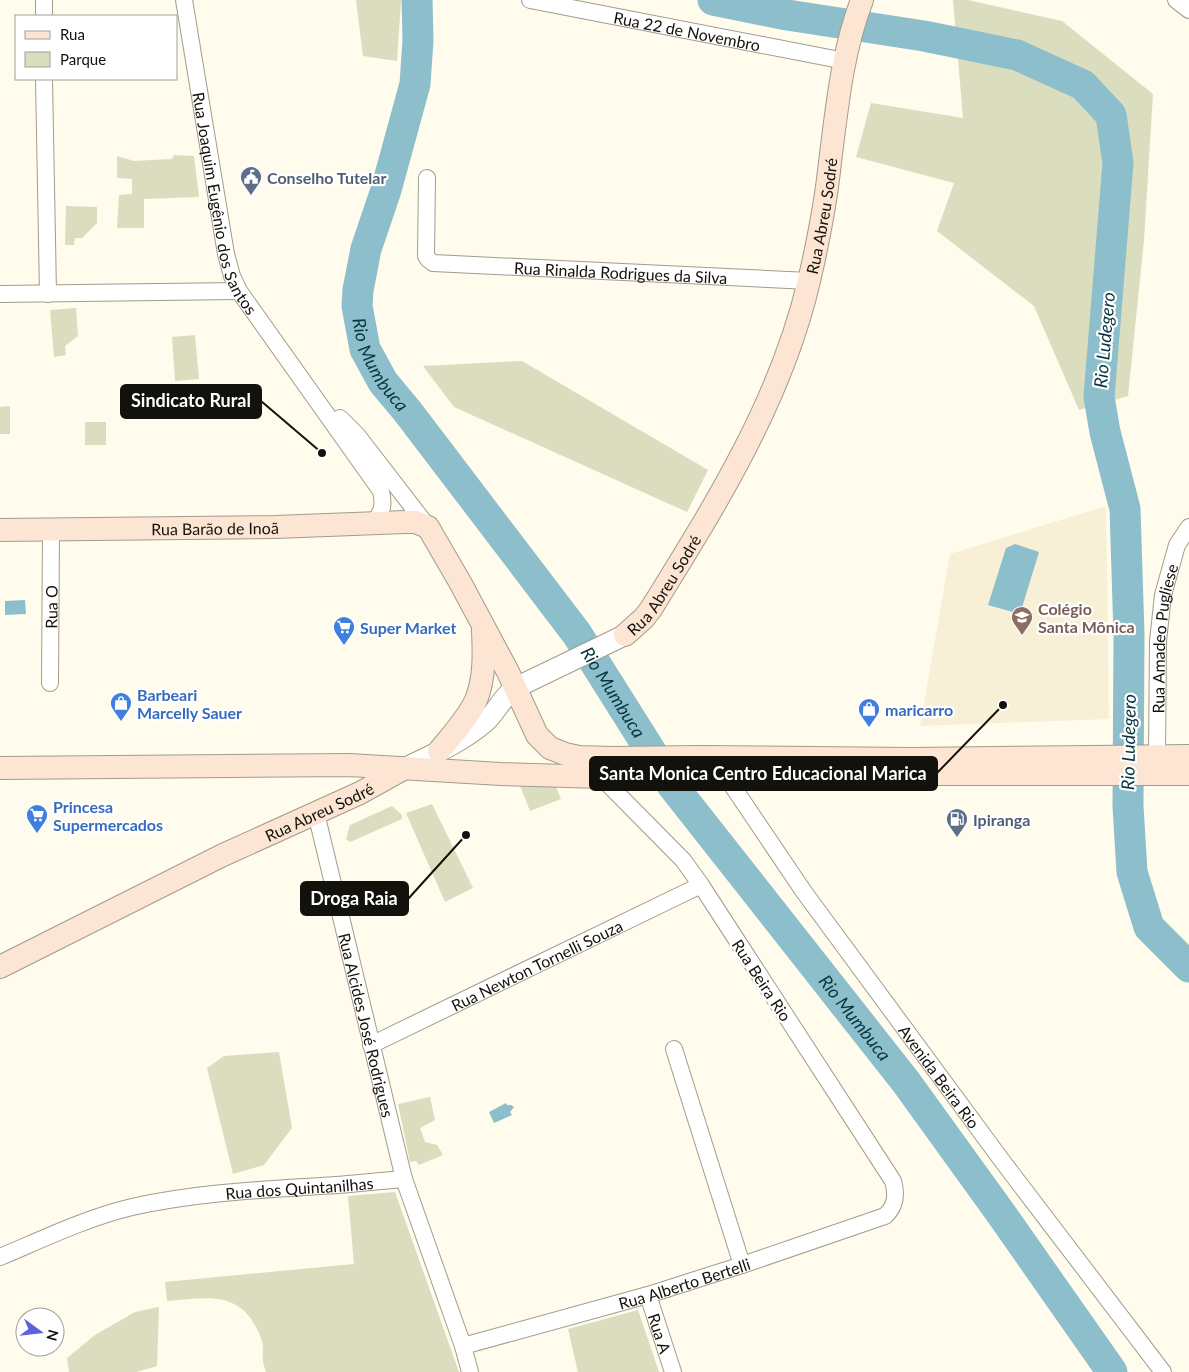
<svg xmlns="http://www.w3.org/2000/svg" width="1189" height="1372" font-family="Lato,sans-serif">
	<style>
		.built { fill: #f7f0d6 }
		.green { fill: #daddbe }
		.water { fill: #8dbecb }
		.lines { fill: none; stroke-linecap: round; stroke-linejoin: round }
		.river { stroke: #8dbecb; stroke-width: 31 }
		.minor-casing { stroke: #a19c8c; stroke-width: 18 }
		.tertiary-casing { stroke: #a19c8c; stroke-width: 22 }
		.secondary-casing { stroke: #a19c8c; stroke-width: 24 }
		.minor { stroke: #fff; stroke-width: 16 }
		.tertiary { stroke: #fff; stroke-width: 20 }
		.secondary { stroke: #fde5d4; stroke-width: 22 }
		.labels { text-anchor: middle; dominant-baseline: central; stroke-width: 4.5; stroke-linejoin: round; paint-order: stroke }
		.street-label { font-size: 16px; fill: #13110b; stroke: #fff }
		.service-label { font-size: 16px; font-weight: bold; fill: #4e5e75; stroke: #fff; text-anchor: start }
		.education-label { font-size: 16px; font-weight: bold; fill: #785e54; stroke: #fff; text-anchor: start }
		.shop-label { font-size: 16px; font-weight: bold; fill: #366cbe; stroke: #fff; text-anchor: start }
		.water-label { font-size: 18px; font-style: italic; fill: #063640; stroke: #fff }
		.leader { fill: none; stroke: #13110b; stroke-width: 2 }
		.callout-dot { fill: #13110b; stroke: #fff; stroke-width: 2 }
		.callout { fill: #13110b; stroke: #13110b; stroke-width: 2 }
		.callout-label { font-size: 18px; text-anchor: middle; font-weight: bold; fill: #fff }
	</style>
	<rect width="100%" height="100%" fill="#fffbed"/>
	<path class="built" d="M1106,506L1109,719L920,726L950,554Z"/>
	<g class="green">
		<path d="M356,0H401L397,61L363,56Z"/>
		<path d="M953,0H968L1062,21L1153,94L1144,240L1128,396L1079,410L1034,306L937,231L954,183L856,157L871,103L963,118Z"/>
		<path d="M174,155L194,156L199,197L144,199V228H117L119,195L132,194V179L117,178V156L134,161L172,159Z"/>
		<path d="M66,206L97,207V223L82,238H75L74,245H65Z"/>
		<path d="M76,308L78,336L65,346L66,355L54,357L50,310Z"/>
		<path d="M195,335L199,379L175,381L172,337Z"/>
		<path d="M522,361L708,470L687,512L454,407L423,366Z"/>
		<path d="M10,406V434H0V407Z"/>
		<path d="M106,422V445H85V422Z"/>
		<path d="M519,783L556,787L561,799L530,811Z"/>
		<path d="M432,804L473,888L445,902L406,813Z"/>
		<path d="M392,806L402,815V819L350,842L346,839L350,825Z"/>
		<path d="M279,1052L292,1128L264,1165L233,1174L207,1068L224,1056Z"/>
		<path d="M430,1097L435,1120L420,1128L425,1142L437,1145L443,1155L419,1165L416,1161L410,1162L398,1104Z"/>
		<path d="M395,1192L459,1372H266C265,1368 263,1364 263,1361C262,1354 264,1347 262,1341C244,1290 212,1297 167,1301L165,1282L354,1264L348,1196Z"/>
		<path d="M159,1307L157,1366L136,1372H69L67,1358L95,1335L135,1312Z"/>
		<path d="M638,1310L659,1372H578L568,1329Z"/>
	</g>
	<g class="water">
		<path d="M1015,544L1039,552L1020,614L988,605L1006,548Z"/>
		<path d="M25,600L26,614L5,615V601Z"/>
		<path d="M506,1103L507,1105H511L514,1107L510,1112L512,1115L494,1123L489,1112Z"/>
	</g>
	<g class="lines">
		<g class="river">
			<path id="s1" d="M417,0L418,41L415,84L386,190L366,249L358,290L357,306L365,349L383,382L408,412L577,634L672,785L906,1082L1002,1215L1112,1372"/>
			<path d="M713,0L787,15L924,36L1017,55L1083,85L1111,115L1118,163L1099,397L1105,432L1125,509L1129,635L1128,806L1132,872L1149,927L1189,967"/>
		</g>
		<g class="minor-casing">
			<g id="minor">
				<path d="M44,0V16"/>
				<path id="s2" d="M184,0L226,254L232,276L239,291L381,491C384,504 383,513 373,522"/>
				<path id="s3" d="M530,0L845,61"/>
				<path d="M1176,0L1189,10"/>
				<path d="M44,79L48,294"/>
				<path id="s4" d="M427,178L426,256L428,259L433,263L809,281"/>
				<path d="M0,294L239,291"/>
				<path d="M340,418L357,435L428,527"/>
				<path id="s5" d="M50,683L51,530"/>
				<path id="s6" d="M1157,756L1158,641L1163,595L1177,545L1189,527"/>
				<path id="s7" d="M725,775L804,892L1003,1162L1163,1372"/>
				<path id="s8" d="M316,813L404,1179"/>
				<path id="s9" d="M371,1045L701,885"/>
				<path d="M674,1049L742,1265"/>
				<path id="s10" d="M0,1257C43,1239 86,1218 132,1207C194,1193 257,1190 320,1186C348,1185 376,1181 404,1179L463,1346L470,1372"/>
				<path id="s11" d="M648,1295L673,1372"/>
				<path id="s12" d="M463,1346L648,1295L742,1265L885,1216C896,1206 897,1195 893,1181L701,885L683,860L601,777"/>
			</g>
		</g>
		<g class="tertiary-casing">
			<path id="tertiary" d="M405,768C432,755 462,742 484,723C496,713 502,697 515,688L625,635"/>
		</g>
		<g class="secondary-casing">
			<g id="secondary">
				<path id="s13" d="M0,530L275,527L405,522H415L428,527L461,584L508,672L537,735L550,748L565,754L579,757L611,758L701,757L912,759L1189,756"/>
				<path id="s14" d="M625,635L644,618L651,609C715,506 781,401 809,281C818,242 826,202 830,162C837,108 842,52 862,0"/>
				<path d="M439,751C452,735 468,718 476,700C485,678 484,653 483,630"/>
				<path d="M0,768L349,765L501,774L601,777L815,774H1189"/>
				<path id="s15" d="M0,967L223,855L360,793L405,768"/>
			</g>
		</g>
		<use href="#minor" class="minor"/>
		<use href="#tertiary" class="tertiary"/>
		<use href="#secondary" class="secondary"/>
	</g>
	<defs>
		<g id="civic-pin" transform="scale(1.125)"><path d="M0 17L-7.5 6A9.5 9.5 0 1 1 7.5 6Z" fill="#5c6f8a" stroke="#fff"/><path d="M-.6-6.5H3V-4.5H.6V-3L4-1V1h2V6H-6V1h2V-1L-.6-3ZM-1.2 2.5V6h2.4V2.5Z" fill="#fff"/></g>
		<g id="university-pin" transform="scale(1.125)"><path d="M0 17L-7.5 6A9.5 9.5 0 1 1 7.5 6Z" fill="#8d6e63" stroke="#fff"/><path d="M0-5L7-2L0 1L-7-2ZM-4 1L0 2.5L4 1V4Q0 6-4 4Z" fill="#fff"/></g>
		<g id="supermarket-pin" transform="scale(1.125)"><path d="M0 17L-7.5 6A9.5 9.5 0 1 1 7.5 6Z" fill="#3f7fe0" stroke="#fff"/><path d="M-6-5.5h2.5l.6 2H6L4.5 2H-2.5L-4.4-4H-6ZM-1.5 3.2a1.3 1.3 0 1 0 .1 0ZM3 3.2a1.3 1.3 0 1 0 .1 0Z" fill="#fff"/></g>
		<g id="shop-pin" transform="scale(1.125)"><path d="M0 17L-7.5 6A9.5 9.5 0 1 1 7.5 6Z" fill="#3f7fe0" stroke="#fff"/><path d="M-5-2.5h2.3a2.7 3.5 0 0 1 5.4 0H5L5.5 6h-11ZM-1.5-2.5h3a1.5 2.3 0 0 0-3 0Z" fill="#fff"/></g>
		<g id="fuel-pin" transform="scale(1.125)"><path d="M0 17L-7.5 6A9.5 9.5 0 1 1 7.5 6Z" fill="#5c6f8a" stroke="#fff"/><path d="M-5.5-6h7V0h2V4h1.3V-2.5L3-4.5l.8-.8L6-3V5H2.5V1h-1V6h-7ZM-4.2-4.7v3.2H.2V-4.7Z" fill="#fff"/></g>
	</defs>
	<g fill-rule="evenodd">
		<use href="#civic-pin" x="251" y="177"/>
		<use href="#university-pin" x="1022" y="617"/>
		<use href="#supermarket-pin" x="344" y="627"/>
		<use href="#shop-pin" x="121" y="703"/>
		<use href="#shop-pin" x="869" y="709"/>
		<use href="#supermarket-pin" x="37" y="815"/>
		<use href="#fuel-pin" x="957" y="819"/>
	</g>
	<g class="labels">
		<g class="street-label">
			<text stroke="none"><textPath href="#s3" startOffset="160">Rua 22 de Novembro</textPath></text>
			<text stroke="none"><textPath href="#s2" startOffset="208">Rua Joaquim Eugênio dos Santos</textPath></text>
			<text stroke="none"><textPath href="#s14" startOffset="469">Rua Abreu Sodré</textPath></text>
			<text stroke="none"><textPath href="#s4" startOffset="276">Rua Rinalda Rodrigues da Silva</textPath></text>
			<text stroke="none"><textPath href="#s13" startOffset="215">Rua Barão de Inoã</textPath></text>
			<text stroke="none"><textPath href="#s14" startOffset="64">Rua Abreu Sodré</textPath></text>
			<text stroke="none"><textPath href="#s5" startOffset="76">Rua O</textPath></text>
			<text stroke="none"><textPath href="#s6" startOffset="118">Rua Amadeo Pugliese</textPath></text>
			<text stroke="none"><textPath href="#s15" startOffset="355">Rua Abreu Sodré</textPath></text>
			<text stroke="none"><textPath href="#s9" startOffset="184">Rua Newton Tornelli Souza</textPath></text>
			<text transform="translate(762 980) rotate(57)">Rua Beira Rio</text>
			<text stroke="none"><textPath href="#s8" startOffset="218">Rua Alcides José Rodrigues</textPath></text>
			<text stroke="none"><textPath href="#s7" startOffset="370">Avenida Beira Rio</textPath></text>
			<text stroke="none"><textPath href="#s10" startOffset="310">Rua dos Quintanilhas</textPath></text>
			<text stroke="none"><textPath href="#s12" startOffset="230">Rua Alberto Bertelli</textPath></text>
			<text stroke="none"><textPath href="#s11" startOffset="40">Rua A</textPath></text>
		</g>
		<g class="service-label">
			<text x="267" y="177">Conselho Tutelar</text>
			<text x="973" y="819">Ipiranga</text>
		</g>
		<g class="education-label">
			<text x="1038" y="608">Colégio<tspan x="1038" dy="18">Santa Mônica</tspan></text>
		</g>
		<g class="shop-label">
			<text x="360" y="627">Super Market</text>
			<text x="137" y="694">Barbeari<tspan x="137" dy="18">Marcelly Sauer</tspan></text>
			<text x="885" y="709">maricarro</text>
			<text x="53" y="806">Princesa<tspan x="53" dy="18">Supermercados</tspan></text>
		</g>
		<g class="water-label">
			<text transform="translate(1104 340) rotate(-85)">Rio Ludegero</text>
			<text stroke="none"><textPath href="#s1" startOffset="378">Rio Mumbuca</textPath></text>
			<text stroke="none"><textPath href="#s1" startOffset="782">Rio Mumbuca</textPath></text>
			<text transform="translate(1128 742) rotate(-89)">Rio Ludegero</text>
			<text stroke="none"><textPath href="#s1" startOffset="1188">Rio Mumbuca</textPath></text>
		</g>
	</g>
	<path class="leader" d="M322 453L261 401M1003 705L937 773M466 835L408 899"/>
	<g class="callout-dot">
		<circle cx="322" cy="453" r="5"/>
		<circle cx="1003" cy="705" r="5"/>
		<circle cx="466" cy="835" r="5"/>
	</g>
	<g class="callout">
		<rect x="121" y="385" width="140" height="33" rx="5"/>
		<rect x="590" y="757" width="347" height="33" rx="5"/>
		<rect x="301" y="882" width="107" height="33" rx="5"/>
	</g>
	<g class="callout-label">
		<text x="191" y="407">Sindicato Rural</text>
		<text x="763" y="780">Santa Monica Centro Educacional Marica</text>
		<text x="354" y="905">Droga Raia</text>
	</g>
	<rect x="15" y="15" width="162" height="65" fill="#ffffff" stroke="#a1a09d"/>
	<rect x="25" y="31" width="25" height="8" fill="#fde5d4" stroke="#a1a09d"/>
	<text x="60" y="40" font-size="15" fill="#13110b">Rua</text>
	<rect x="25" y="52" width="25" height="15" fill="#daddbe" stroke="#a1a09d"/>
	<text x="60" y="65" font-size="15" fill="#13110b">Parque</text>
	<g transform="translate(40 1332) rotate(105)"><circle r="24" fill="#ffffff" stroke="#a1a09d"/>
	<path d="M0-4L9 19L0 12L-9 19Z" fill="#5962da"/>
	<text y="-8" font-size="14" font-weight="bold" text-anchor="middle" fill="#13110b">N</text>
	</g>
</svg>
